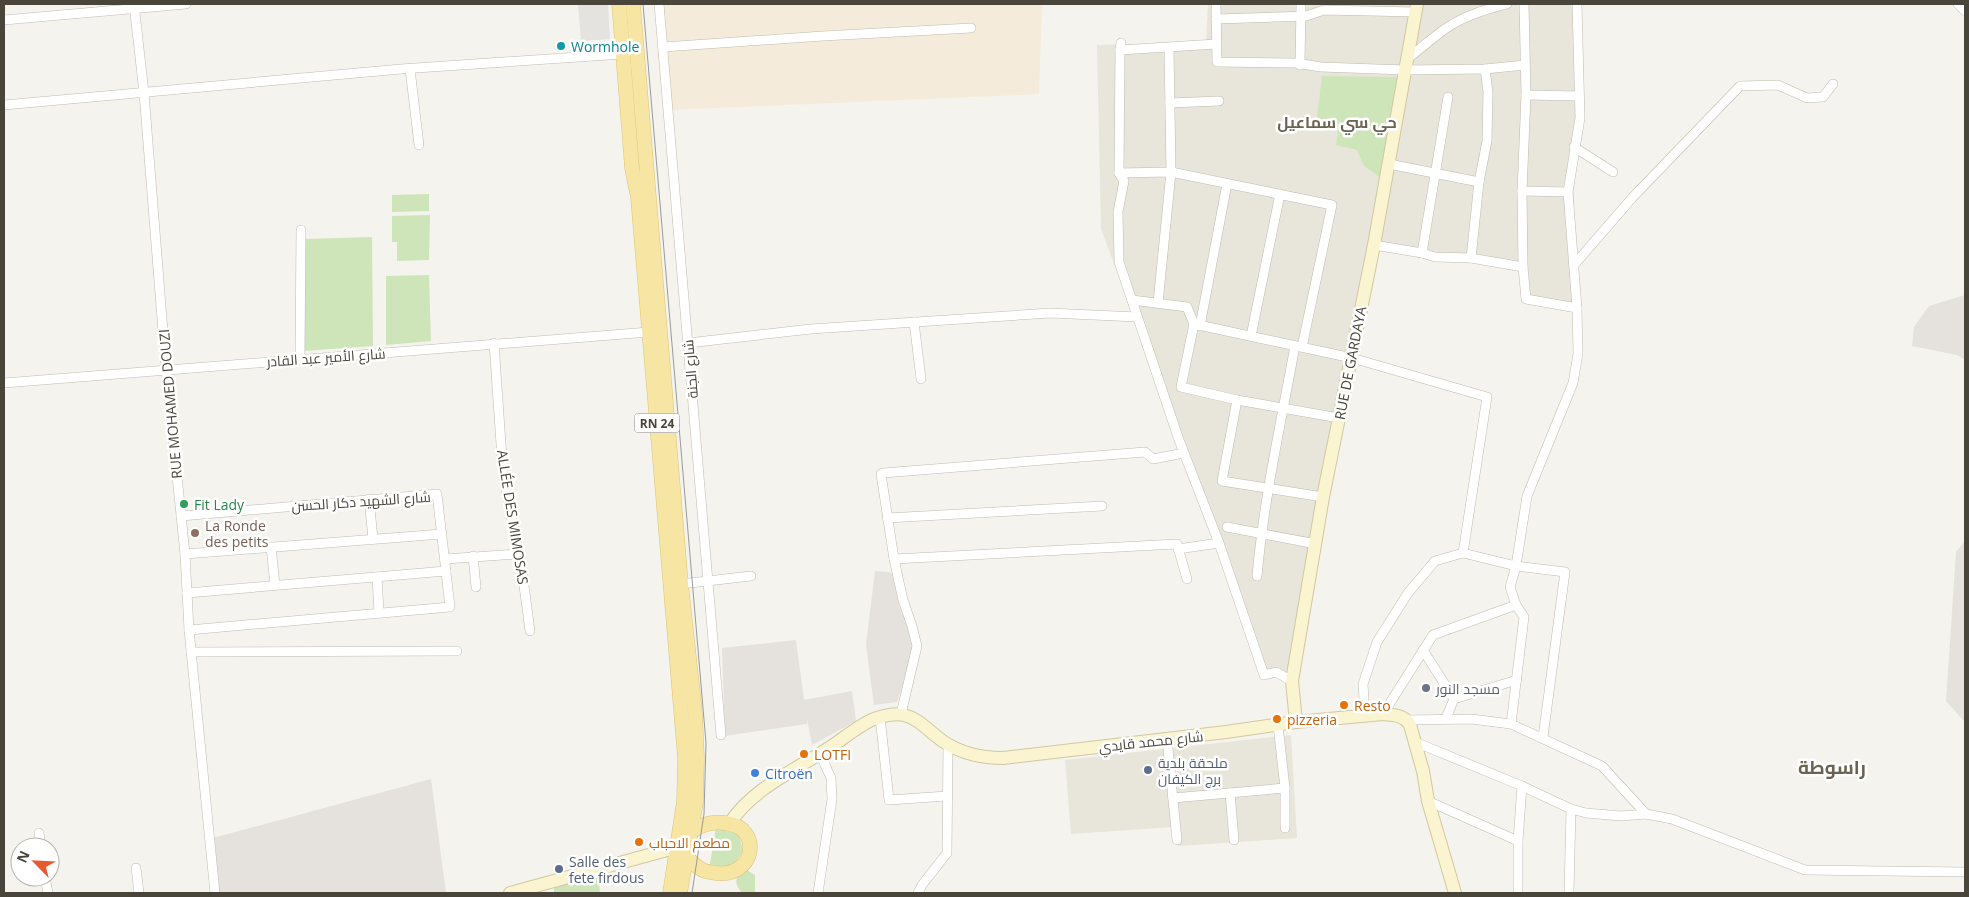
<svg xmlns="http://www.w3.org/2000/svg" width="1969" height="897" font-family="'Open Sans',Cairo,sans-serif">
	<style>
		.residential { fill: #e8e5db }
		.commercial { fill: #f4ebda }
		.industrial { fill: #e5e2de }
		.green { fill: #cee5b9 }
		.parking { fill: #e4e3e0 }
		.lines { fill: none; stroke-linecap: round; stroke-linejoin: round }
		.street-casing { stroke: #c0bbb0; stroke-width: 10 }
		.secondary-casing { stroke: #d1c8a0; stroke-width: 14 }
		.primary-casing { stroke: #dbc474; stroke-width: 15 }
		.street { stroke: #fff; stroke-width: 9 }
		.secondary { stroke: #fbf4d1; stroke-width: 12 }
		.primary { stroke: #f7e5a4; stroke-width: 14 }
		.tram { stroke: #9a9a9a; stroke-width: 1 }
		.culture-dot { fill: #0f9aa8; stroke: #fff; stroke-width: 2 }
		.leisure-dot { fill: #2e9e5b; stroke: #fff; stroke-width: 2 }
		.education-dot { fill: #8d6e63; stroke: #fff; stroke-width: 2 }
		.worship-dot { fill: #6b7280; stroke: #fff; stroke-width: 2 }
		.food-dot { fill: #e8710a; stroke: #fff; stroke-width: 2 }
		.service-dot { fill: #5c6f8a; stroke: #fff; stroke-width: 2 }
		.shop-dot { fill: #3f7fe0; stroke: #fff; stroke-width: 2 }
		.labels { text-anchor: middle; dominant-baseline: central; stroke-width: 5; stroke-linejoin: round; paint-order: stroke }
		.shield { fill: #fff; stroke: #807d75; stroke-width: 1 }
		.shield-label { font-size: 12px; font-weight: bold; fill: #49453a }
		.culture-label { font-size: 14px; fill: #0d838f; stroke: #fff; text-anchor: start }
		.street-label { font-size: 14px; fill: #49453a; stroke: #fff }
		.leisure-label { font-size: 14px; fill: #27864d; stroke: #fff; text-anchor: start }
		.education-label { font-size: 14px; fill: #785e54; stroke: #fff; text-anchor: start }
		.worship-label { font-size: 14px; fill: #5b616d; stroke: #fff; text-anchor: start }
		.food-label { font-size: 14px; fill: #c56008; stroke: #fff; text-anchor: start }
		.service-label { font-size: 14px; fill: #4e5e75; stroke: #fff; text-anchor: start }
		.shop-label { font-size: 14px; fill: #366cbe; stroke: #fff; text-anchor: start }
		.quarter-label { font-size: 16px; font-weight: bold; fill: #6b6352; stroke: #fff }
		.district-label { font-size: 19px; font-weight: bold; fill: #6b6352; stroke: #fff }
	</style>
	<rect width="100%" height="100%" fill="#f5f3ed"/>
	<g class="residential">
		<path d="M1208,4H1577L1579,96L1574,147V265L1577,308L1526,299L1523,267L1374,246L1292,681L1276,672L1264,675L1219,543L1101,229L1097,45L1206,42Z"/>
		<path d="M1291,735L1297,838L1179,846L1173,827L1071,834L1065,760Z"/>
	</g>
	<path class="commercial" d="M662,4H1042L1039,94L670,110Z"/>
	<g class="industrial">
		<path d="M1965,295V360L1957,355L1912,346L1914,327L1929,306Z"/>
		<path d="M1965,541V722L1946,701L1956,552Z"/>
		<path d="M875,571L889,572L896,577L899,607L910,629L914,652L897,702L874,705L866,645Z"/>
		<path d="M796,640L804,700L852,691L856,721L812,745L807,719V724L725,736L722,648Z"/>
		<path d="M431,779L446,893H219L213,838Z"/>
	</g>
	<g class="green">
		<path d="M1322,76L1399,77L1381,178L1364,166L1357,150L1336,145L1338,129L1316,126Z"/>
		<path d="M429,194V211L392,212V195Z"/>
		<path d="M430,215L429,260L397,261V242H392V216Z"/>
		<path d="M372,237L373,346L304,351L305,239Z"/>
		<path d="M429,275L431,341L386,345V276Z"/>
		<path d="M716,827L739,834L743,850C734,867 728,869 710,864Z"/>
		<path d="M745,869L755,875V893H742C734,884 734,876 745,869Z"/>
		<path d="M598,873L600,893H554V886Z"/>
	</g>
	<path class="parking" d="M578,4H608L610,39L581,41Z"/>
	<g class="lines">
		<g class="street-casing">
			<g id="street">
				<path d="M134,4L144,93L166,369L185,554L189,630L215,893"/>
				<path d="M659,4L721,735"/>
				<path d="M1216,4L1217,62L1296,63L1321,67L1405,70L1485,69L1525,65"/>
				<path d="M1524,4L1526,95L1522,191L1523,267L1526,299L1577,308"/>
				<path d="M1958,4L1965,11"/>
				<path d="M1216,19L1306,16L1324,10L1416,12"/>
				<path d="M4,20L186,4"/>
				<path d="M1121,43L1120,50L1119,173L1171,172L1332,205L1302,347"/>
				<path d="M663,47L823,36L971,28"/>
				<path d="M1120,50L1216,44"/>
				<path d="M1408,58C1422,48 1434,36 1448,27C1466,15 1487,9 1507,4"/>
				<path d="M1300,65L1301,4"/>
				<path d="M410,69L419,145"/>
				<path d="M1526,95L1579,96"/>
				<path d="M1170,103L1219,101"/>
				<path d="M4,105L401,69L623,54"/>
				<path d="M1574,147L1613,172"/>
				<path d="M1389,164L1479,182"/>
				<path d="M1119,173L1124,181L1118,212L1119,262L1179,440L1219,543L1264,675L1276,672L1292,681"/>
				<path d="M1522,191L1568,192"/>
				<path d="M1374,245L1422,253L1435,257L1471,258L1523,267"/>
				<path d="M1422,253L1448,97"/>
				<path d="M1471,258L1479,182L1487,141L1488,92L1485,69"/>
				<path d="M1574,265L1632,198L1740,86L1778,85L1807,98L1823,97L1833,84"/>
				<path d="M1132,300L1187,307L1194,324L1181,387L1237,400L1339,418"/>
				<path d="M1158,303L1171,172L1169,48"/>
				<path d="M914,322L921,379"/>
				<path d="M1194,324L1352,358L1487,397L1463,553"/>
				<path d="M1200,326L1227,184"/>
				<path d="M1251,336L1280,194"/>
				<path d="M494,343L503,473L523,578L530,631"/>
				<path d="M688,343L811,329L1050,313L1137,317"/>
				<path d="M300,359L301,230"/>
				<path d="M4,383L649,332"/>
				<path d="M1237,400L1222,481L1323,497"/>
				<path d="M369,499L373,539"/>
				<path d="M181,516L437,494L450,607L189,630"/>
				<path d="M887,518L1102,506"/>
				<path d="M1227,527L1316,544"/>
				<path d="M271,547L275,585"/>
				<path d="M1178,549L1219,543"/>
				<path d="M185,554L442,534"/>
				<path d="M473,556L476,587"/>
				<path d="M445,559L518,554"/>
				<path d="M894,559L1177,544L1187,579"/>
				<path d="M1257,576C1264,498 1281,422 1295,346"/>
				<path d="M377,577L379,613"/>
				<path d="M681,584L751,576"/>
				<path d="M187,593L446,571"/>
				<path d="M1423,650L1454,699"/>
				<path d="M191,652L457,651"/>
				<path d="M901,714L917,646L912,626L903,600L894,559L881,474L883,473L1145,452L1153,459L1184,453"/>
				<path d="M1383,714L1433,635L1516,605"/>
				<path d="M1365,715L1363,684L1377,642L1408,593L1435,561L1463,553L1516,566L1565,572L1543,737"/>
				<path d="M880,717L889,800L947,796"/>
				<path d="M1446,718L1454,699L1517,680"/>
				<path d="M1407,720L1471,719L1511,724L1602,766L1646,814"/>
				<path d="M1511,724L1524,617L1516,605L1510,587L1516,566L1527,496L1573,383L1578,354L1577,308L1568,192L1580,118L1577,4"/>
				<path d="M1167,739L1177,840"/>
				<path d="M1415,742L1522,786L1571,809L1586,813L1621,816L1646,814L1672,819L1805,870L1965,872"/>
				<path d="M1285,788V828"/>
				<path d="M1230,793L1234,840"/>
				<path d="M1173,798L1285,788L1278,725"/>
				<path d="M1428,801L1518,841"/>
				<path d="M39,833L41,847"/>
				<path d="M136,868L139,893"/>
				<path d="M45,877L48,893"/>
				<path d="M818,893L832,799L831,778L820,754"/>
				<path d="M918,893L922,885L947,853L948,745"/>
				<path d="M1518,893V841L1522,786"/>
				<path d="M1569,893L1571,809"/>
			</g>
		</g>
		<g class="secondary-casing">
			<g id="secondary">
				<path d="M1296,722L1292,681L1323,497L1374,245L1417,4"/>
				<path d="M730,823C752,789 795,770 829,748C843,739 859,725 874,719C883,716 895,713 904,715C917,718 926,728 936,736C955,752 978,758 1003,758L1226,732L1296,722L1383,714C1394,715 1404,715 1410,725L1423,771L1428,801L1455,893"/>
				<path d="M510,893L678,847"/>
			</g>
		</g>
		<g class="primary-casing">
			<g id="primary">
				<path d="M619,4L632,168L638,198L685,758L684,801L670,893"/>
				<path d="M633,4L681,584L695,712L697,757L696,802L680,893"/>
				<path d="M681,850C687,857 693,865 701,869C705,872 710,872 716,873C755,878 764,827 725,823C710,821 698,825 687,836"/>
			</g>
		</g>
		<use href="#street" class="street"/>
		<use href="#secondary" class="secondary"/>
		<use href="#primary" class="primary"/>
		<path class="tram" d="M643,4L706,743L704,814L692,893"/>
	</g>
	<circle class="culture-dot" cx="561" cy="46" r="5"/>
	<circle class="leisure-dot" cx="184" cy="504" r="5"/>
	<circle class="education-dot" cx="195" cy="533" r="5"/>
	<circle class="worship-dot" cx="1426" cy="688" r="5"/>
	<g class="food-dot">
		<circle cx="1344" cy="705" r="5"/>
		<circle cx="1277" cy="719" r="5"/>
		<circle cx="804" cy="754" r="5"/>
		<circle cx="639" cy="842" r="5"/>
	</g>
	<g class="service-dot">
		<circle cx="1148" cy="770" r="5"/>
		<circle cx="559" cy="869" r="5"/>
	</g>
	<circle class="shop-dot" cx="755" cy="773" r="5"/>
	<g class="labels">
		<rect class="shield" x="634.5" y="413.5" width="45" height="19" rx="4"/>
		<g class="shield-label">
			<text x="657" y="423">RN 24</text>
		</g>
		<g class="culture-label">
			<text x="571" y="46">Wormhole</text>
		</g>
		<g class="street-label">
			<text transform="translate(326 357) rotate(-4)">شارع الأمير عبد القادر</text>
			<text transform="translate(1350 363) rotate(-79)">RUE DE GARDAYA</text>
			<text transform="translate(690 369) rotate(-95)">شارع الجنة</text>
			<text transform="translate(170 404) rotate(-95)">RUE MOHAMED DOUZI</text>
			<text transform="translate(361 501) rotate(-4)">شارع الشهيد دكار الحسن</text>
			<text transform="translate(513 517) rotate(81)">ALLÉE DES MIMOSAS</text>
			<text transform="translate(1151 741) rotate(-6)">شارع محمد قايدي</text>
		</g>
		<g class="leisure-label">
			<text x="194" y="504">Fit Lady</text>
		</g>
		<g class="education-label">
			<text x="205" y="525">La Ronde<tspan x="205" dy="16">des petits</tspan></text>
		</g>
		<g class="worship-label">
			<text x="1436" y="688">مسجد النور</text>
		</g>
		<g class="food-label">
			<text x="1354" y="705">Resto</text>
			<text x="1287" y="719">pizzeria</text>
			<text x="814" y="754">LOTFI</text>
			<text x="649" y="842">مطعم الاحباب</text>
		</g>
		<g class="service-label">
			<text x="1158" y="762">ملحقة بلدية<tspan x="1158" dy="16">برج الكيفان</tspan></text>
			<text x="569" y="861">Salle des<tspan x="569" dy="16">fete firdous</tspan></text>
		</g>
		<g class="shop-label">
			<text x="765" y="773">Citroën</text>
		</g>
		<g class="quarter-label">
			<text x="1337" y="122">حي سي سماعيل</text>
		</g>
		<g class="district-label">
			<text x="1832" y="767">راسوطة</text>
		</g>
	</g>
	<rect width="1969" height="897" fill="none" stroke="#49453a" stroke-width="10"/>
	<g transform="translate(35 862) rotate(294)"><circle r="24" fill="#ffffff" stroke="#b6b5b0"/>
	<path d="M0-4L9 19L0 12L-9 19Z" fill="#e95930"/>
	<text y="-8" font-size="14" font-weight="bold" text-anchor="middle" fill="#49453a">N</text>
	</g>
</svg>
